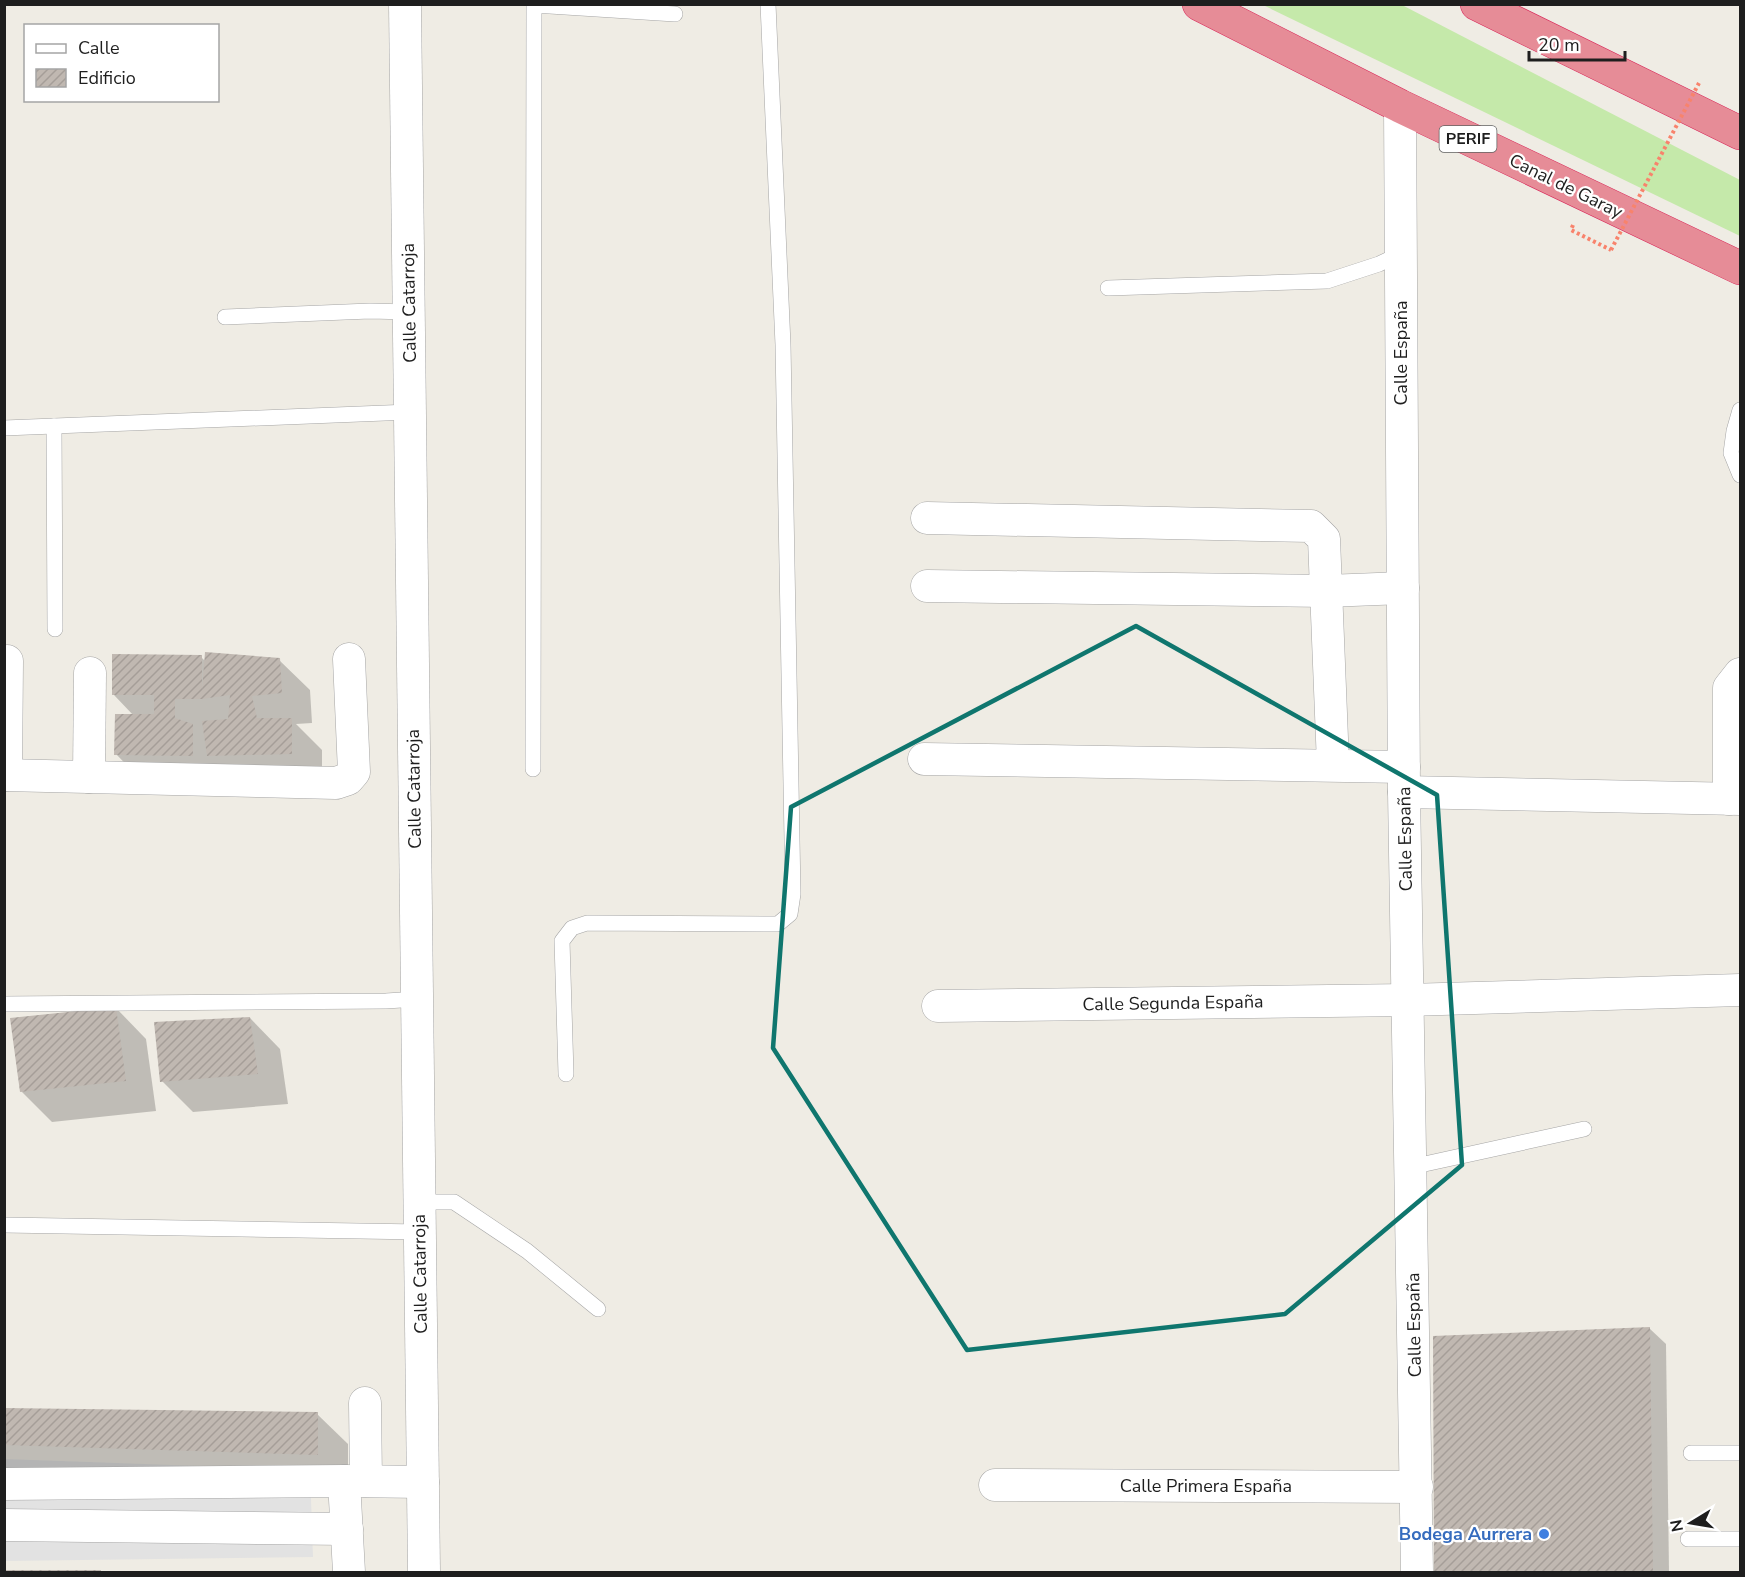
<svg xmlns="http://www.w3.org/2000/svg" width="1745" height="1577" font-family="'Nunito Sans',sans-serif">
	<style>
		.grass { fill: #c5e9aa }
		.parking { fill: #e2e2e2 }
		.shadow { fill: #0003 }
		.building { fill: url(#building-hatch) }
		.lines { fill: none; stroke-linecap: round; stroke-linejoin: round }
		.lane-casing { stroke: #a5a5a5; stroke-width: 16 }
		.street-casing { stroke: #a5a5a5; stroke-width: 33 }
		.highway-casing { stroke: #d82658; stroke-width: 34 }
		.path { stroke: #f8836c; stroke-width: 4; stroke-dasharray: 3 3; stroke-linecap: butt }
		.lane { stroke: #fff; stroke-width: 15 }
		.street { stroke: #fff; stroke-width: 32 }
		.highway { stroke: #e68c97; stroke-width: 33 }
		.path-bridge { stroke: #f8836c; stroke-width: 4; stroke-dasharray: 3 3; stroke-linecap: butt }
		.marked { fill: none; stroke: #0f766e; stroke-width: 4.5; stroke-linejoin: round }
		.shop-dot { fill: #3f7fe0; stroke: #fff; stroke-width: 2 }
		.labels { text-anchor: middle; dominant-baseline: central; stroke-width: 4.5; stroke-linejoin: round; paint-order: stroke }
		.shield { fill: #fff; stroke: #626262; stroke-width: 1.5 }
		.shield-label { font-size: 16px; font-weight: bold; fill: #1e1e1e }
		.street-label { font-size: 18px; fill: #1e1e1e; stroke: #fff }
		.shop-label { font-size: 18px; font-weight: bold; fill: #366cbe; stroke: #fff; text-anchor: end }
	</style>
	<defs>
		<pattern id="building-hatch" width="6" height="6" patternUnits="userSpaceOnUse" patternTransform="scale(1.5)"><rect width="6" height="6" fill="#c0b8b1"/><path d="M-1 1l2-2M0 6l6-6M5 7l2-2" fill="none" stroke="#a59e98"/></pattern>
	</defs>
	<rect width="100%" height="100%" fill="#efece4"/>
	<path class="grass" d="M1263,5H1402L1740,180V236Z"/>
	<path class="parking" d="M5,1459L310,1470L313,1557L5,1561Z"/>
	<g class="shadow">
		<path d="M201,657L205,661L279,660L310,690L312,723L296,724L322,750V784L146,785L116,754L134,716L114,695Z"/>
		<path d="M116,1008L146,1039L156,1111L52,1122L21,1091Z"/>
		<path d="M250,1018L280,1049L288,1104L193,1112L162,1081Z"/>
		<path d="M1649,1328L1666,1344L1669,1572H1435V1338Z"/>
		<path d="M4,1410L317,1414L348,1444V1485L4,1474Z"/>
		<path d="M4,1571L168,1572H4Z"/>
	</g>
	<g class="building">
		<path d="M205,652L280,658L282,693L252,696L257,718H292V754L207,756L202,721L228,719L230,695L202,699H175V718L193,724V756L114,755L115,714H154V695H112V654L202,655V690Z"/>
		<path d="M116,1007L126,1081L20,1092L10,1018Z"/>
		<path d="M250,1017L258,1074L160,1082L154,1022Z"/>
		<path d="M1650,1327L1653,1572H1434L1433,1336Z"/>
		<path d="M4,1408L318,1412V1455L4,1445Z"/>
		<rect x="4" y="1570" width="97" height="2"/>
	</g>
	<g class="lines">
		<g class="lane-casing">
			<g id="lane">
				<path d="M1108,288L1327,281L1379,264L1400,254"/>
				<path d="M225,317L370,311L409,312"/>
				<path d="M1740,410L1734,431L1731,453L1740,475"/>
				<path d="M54,426L55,629"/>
				<path d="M4,428L410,412"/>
				<path d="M533,769L534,5L675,14"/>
				<path d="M4,1004L386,1001L417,999"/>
				<path d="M566,1074L562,941L572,928L587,923L778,924L790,914L793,894L783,345L768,4"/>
				<path d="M1411,1167L1584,1129"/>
				<path d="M419,1202H454L527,1251L598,1309"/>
				<path d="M4,1225L420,1232"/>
				<path d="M1691,1453H1740"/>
				<path d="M1688,1539H1740"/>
			</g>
		</g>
		<g class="street-casing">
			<g id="street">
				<path d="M405,4L424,1572"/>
				<path d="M1400,106L1404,792L1417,1572"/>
				<path d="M927,518L1311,526L1324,539L1333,764"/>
				<path d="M927,586L1327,591L1403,588"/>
				<path d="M924,759L1404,767"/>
				<path d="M4,775L336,783L348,779L354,772L349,659"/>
				<path d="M6,775L7,661"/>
				<path d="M89,777L90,673"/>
				<path d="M1404,792L1740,799"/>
				<path d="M1729,799V688L1740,674"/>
				<path d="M938,1006L1408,1000L1740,990"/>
				<path d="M365,1403L366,1481"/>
				<path d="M345,1481L423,1482"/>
				<path d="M4,1484L344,1481L349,1572"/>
				<path d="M995,1485L1417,1487"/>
				<path d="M4,1525L347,1529"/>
			</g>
		</g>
		<g class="highway-casing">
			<g id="highway">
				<path d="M1199,4L1400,106L1740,268"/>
				<path d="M1477,4L1740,133"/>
			</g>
		</g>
		<path class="path" d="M1573,225L1571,230L1611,250"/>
		<use href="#lane" class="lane"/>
		<use href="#street" class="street"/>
		<use href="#highway" class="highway"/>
		<path class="path-bridge" d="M1611,250L1699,83"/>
	</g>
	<path class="marked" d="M1136,626L1437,795L1462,1165L1285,1314L967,1350L773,1048L791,807Z"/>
	<circle class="shop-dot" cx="1544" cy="1534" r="6"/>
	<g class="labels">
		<rect class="shield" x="1439.5" y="126" width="57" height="26" rx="4.5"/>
		<g class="shield-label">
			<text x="1468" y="139">PERIF</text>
		</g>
		<g class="street-label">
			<text transform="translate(1566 186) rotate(26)">Canal de Garay</text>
			<text transform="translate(409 303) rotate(-91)">Calle Catarroja</text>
			<text transform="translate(1401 353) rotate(-90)">Calle España</text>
			<text transform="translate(414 789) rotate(-91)">Calle Catarroja</text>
			<text transform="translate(1405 839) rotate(-91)">Calle España</text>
			<text transform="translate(1173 1003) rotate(-1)">Calle Segunda España</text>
			<text transform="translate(420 1274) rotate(-91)">Calle Catarroja</text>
			<text transform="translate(1414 1325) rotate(-91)">Calle España</text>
			<text x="1206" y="1486">Calle Primera España</text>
		</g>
		<g class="shop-label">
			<text x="1532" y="1534">Bodega Aurrera</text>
		</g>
	</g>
	<rect width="1745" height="1577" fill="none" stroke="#1e1e1e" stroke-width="12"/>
	<rect x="24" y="24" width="195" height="78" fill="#ffffff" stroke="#a5a5a5" stroke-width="1.5"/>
	<rect x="36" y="44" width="30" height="9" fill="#ffffff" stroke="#a5a5a5" stroke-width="1.5"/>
	<text x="78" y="54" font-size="18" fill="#1e1e1e">Calle</text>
	<rect x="36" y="69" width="30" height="18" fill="url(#building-hatch)" stroke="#a5a5a5" stroke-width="1.5"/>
	<text x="78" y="84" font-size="18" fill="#1e1e1e">Edificio</text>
	<g transform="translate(1691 1523) rotate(259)" stroke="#ffffff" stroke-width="4.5" paint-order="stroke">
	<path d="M0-4.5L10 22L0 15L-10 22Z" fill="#1e1e1e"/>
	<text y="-9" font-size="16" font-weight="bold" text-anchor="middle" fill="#1e1e1e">N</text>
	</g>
	<path d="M1529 51v9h96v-9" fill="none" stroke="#1e1e1e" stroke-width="3"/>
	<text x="1538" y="51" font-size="18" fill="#1e1e1e" stroke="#ffffff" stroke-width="4.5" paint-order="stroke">20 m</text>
</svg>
